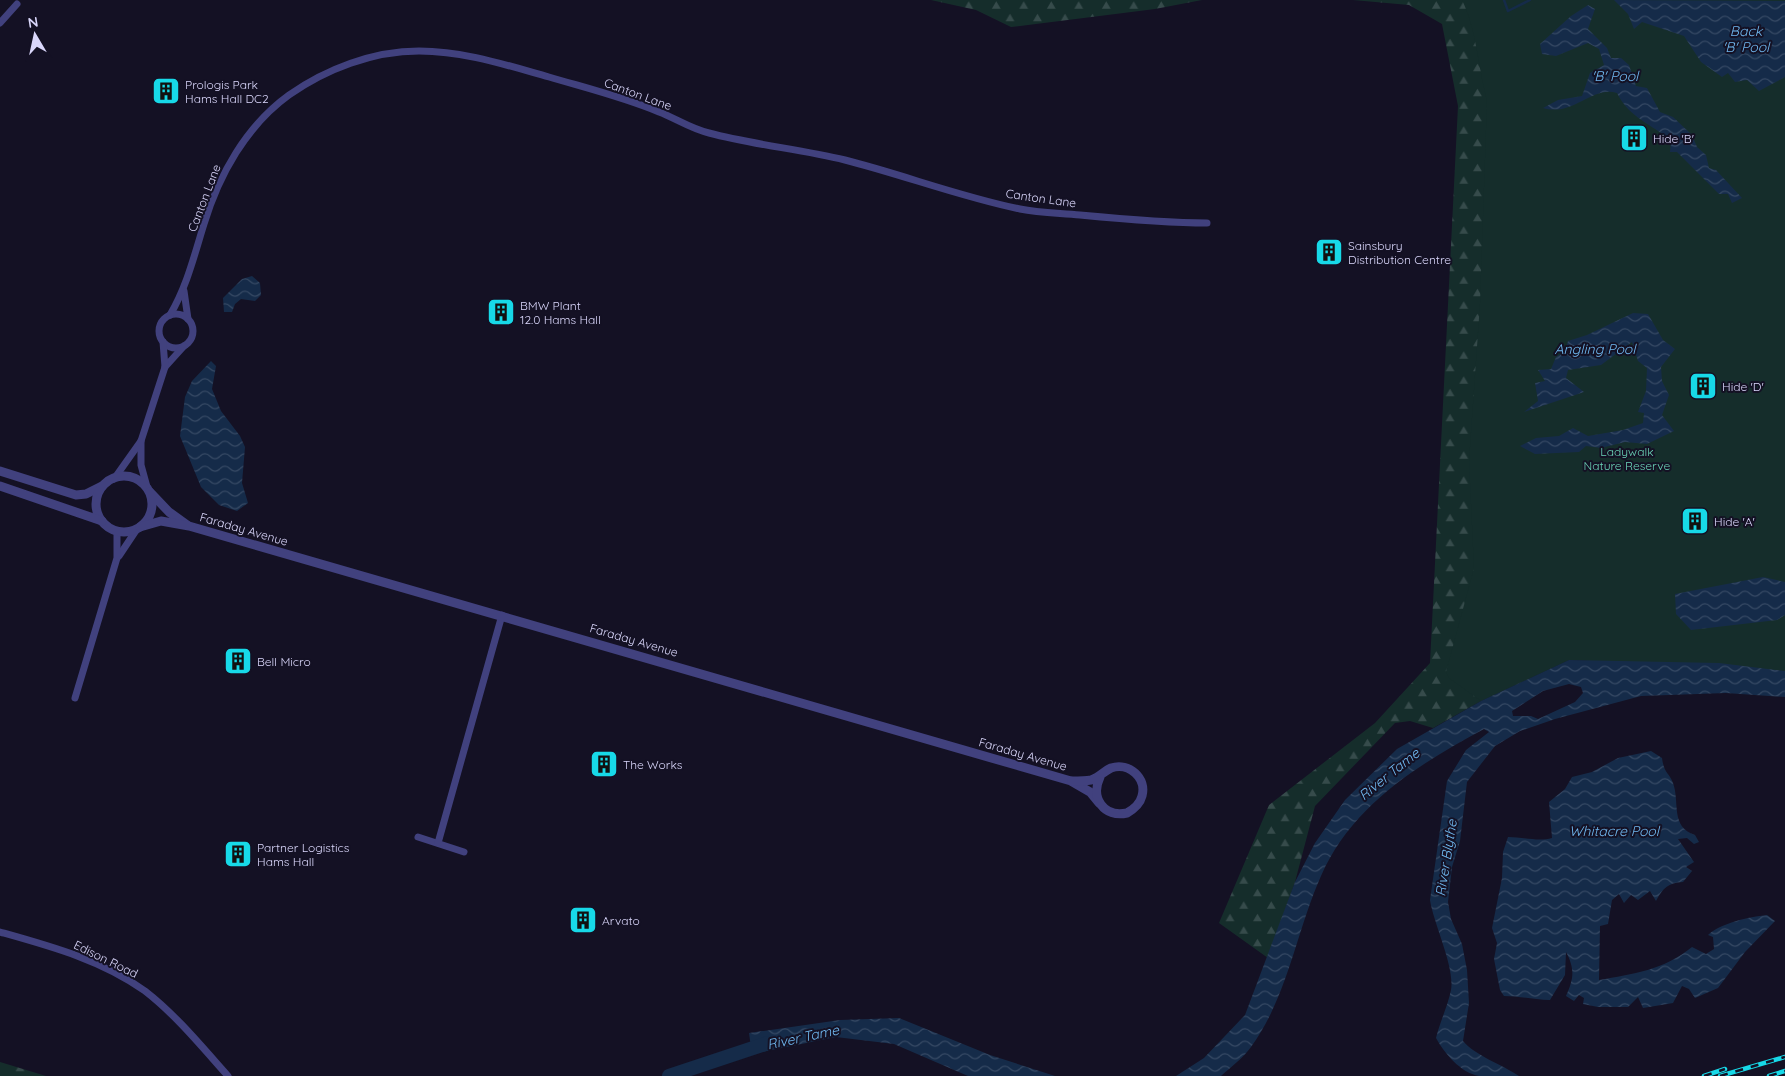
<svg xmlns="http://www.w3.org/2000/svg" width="1785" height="1076" font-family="Quicksand,sans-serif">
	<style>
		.forest { fill: url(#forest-firs) }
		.green { fill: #152d2b }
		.water { fill: url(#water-waves); fill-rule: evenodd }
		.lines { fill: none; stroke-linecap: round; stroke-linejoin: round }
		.stream { stroke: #152b49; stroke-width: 2.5 }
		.river { stroke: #152b49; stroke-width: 14 }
		.minor { stroke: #41417e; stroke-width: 7 }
		.tertiary { stroke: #41417e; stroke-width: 9 }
		.rail-casing { stroke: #17d9e8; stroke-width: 4.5 }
		.rail { stroke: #141124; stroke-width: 2.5; stroke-dasharray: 8; stroke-linecap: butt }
		.labels { text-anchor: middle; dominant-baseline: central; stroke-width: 4; stroke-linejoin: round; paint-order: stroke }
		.poi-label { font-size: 12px; fill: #dad7fb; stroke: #141124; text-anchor: start }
		.street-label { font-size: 12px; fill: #dad7fb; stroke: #141124 }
		.park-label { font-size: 12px; fill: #6ad4b7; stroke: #141124 }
		.water-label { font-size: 14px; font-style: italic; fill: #70b9f1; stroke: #141124 }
	</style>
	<defs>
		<pattern id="forest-firs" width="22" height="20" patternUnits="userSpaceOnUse" patternTransform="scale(1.25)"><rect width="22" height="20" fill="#152d2b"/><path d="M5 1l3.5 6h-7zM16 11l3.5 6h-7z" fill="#364b4b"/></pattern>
		<pattern id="water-waves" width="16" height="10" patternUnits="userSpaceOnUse" patternTransform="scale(1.25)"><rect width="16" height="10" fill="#152b49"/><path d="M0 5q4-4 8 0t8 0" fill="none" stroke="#364964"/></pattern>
	</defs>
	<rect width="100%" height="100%" fill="#141124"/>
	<g class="forest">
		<path d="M931,0H1202L1155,9L1011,27L976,10Z"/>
		<path d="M1353,0H1469L1497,39L1569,660L1481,701L1433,728L1410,721L1395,723L1315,806L1295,882L1268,958L1219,923L1269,805L1375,723L1430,663L1458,106L1442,24L1409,5Z"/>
		<path d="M0,1062L46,1076H0Z"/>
	</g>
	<path class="green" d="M1462,0H1785V671L1569,660L1481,701L1449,678L1446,672L1474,568L1469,461L1480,304L1487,100C1478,67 1477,31 1462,0Z"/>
	<g class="water">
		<path d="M1614,0L1785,1V77L1759,91L1747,80L1735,82L1728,73L1722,77L1701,62L1684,36L1642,22L1634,29L1628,14Z"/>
		<path d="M1588,5L1595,9L1588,29L1607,48L1611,58H1621L1629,65L1636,86L1647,88L1660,112L1673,117L1692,135L1697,147L1706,155L1709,168L1716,170L1742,198L1732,203L1728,194H1719L1677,152H1670L1671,141C1651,123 1630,119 1617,93C1592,85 1574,117 1543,108L1558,100L1582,96L1590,73L1604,65L1599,49L1588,43L1556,56L1542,54L1540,44L1571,16Z"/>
		<path d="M252,276L260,283L261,295L255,301L241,299L235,304L232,312H224L223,298L242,279Z"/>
		<path d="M1633,313L1648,314L1663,340L1675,349L1661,367L1662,381L1669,395L1662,415L1674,431L1647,444L1625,442L1601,448L1586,446L1579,452L1535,454L1520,446L1536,438L1559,436L1573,428L1588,436L1623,430L1643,423L1644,413L1638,412L1646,391L1647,368L1638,361L1632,342L1601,365L1568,370L1566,378L1584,392L1524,412L1538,401L1535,383L1545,381L1538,370L1551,369L1556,357L1565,351L1568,341L1587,335Z"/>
		<path d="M211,361L216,366L212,389L221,411L240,436L245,447L242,483L248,503L237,511L219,505L201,487L180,436L185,397L192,381Z"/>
		<path d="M1763,577L1785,582V615L1777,620L1691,630L1676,614L1675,594Z"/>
		<path d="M1569,660L1719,663L1785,671V697L1726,693L1641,696L1555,719L1520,731L1495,746L1467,782L1460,841L1452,867L1448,902L1451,919L1462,944L1467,970L1469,1003L1463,1041C1474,1055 1503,1065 1519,1076C1507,1076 1492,1076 1479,1076C1461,1073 1444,1053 1436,1038C1440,1022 1448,1005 1451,990C1455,967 1434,925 1430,900L1447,781L1466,750L1489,732L1484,729C1419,764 1352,805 1321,876C1296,932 1288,996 1251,1047C1243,1058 1231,1067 1221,1076H1176L1204,1058L1245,1015L1295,882L1315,843L1345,800L1397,749L1481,701ZM1569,684L1581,687L1583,693L1575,702L1538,719L1531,716H1513L1512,711L1543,691Z"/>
		<path d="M1651,751L1662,758C1664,774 1669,772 1673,783C1680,802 1670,827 1695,835L1699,842L1694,844L1687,838L1678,839L1694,862L1686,867L1692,871L1683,882C1668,883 1663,888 1656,901L1650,891L1638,900L1631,895L1624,903L1619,894L1612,900L1608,924L1600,926L1599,980C1633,974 1664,970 1692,947L1706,954L1714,949L1713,937L1708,935C1721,923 1749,917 1767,915L1775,921L1745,952L1718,988L1695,998L1689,989L1682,986L1673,1003L1643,1008L1638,997L1628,1007H1598L1583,1004L1584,998L1579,995L1574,1001L1566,996C1574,978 1575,969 1566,952L1565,975L1550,1000C1534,1000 1520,996 1504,996L1500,990L1494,959L1497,943L1492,928L1502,878L1503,852L1508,837C1522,837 1539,842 1552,838L1549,802L1565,789L1572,777L1592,772L1618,758Z"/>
		<path d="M899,1018L990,1055L1055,1076H968L894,1044L836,1037L752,1054L749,1033L840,1020Z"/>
	</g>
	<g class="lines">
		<path class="stream" d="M1504,0L1508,11L1530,0"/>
		<path class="river" d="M669,1076L768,1043"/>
		<g class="minor">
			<path d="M0,23L17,4"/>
			<path d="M184,291L188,319"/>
			<circle cx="176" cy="331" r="17"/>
			<path d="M170,315C187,286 194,256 204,224C219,175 246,126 289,95C326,69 373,51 419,51C464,51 506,65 549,77C586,88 623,97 659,112C675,118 691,129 709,133C754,145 800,149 845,160C904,175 961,197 1020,209C1040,213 1060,213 1080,215C1122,219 1165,223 1207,223"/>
			<path d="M165,367L184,346"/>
			<path d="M141,441V465L147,487"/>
			<path d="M114,479L141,441L165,367L163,342"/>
			<path d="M119,556L137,529"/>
			<path d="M75,698L117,558V532"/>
			<path d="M418,837L464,852"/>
			<path d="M438,843L502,615"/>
			<path d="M0,932C50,946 102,960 145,991C176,1015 202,1047 228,1076"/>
		</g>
		<g class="tertiary">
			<path d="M0,471L76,495L86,494L102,486"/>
			<circle cx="124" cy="504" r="28"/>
			<path d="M0,486L102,521"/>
			<path d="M150,492L169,512L187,525"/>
			<path d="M140,527L161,521L189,526L1071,781L1090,792L1099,803"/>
			<path d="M1072,781C1078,781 1085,781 1091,780C1100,777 1104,771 1111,768C1129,762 1147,778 1142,796C1140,804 1134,809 1127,813C1104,818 1090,798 1100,777"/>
		</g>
		<g class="rail-casing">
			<g id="rail">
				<path d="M1704,1076L1725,1069"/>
				<path d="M1720,1076L1785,1057"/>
				<path d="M1769,1076L1785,1071"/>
			</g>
		</g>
		<use href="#rail" class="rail"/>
	</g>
	<defs>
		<g id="building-square" transform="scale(1.4375)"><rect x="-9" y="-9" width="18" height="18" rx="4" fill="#17d9e8" stroke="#141124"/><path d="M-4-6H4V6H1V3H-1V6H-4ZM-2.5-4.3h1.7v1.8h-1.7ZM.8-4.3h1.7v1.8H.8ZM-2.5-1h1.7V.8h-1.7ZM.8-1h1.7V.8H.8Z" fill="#111"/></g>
	</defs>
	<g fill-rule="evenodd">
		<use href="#building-square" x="166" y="91"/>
		<use href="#building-square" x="1634" y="138"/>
		<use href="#building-square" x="1329" y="252"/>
		<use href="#building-square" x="501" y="312"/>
		<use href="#building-square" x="1703" y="386"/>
		<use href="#building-square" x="1695" y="521"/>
		<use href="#building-square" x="238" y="661"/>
		<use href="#building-square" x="604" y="764"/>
		<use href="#building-square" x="238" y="854"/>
		<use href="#building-square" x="583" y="920"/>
	</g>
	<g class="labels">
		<g class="poi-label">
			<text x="185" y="84">Prologis Park<tspan x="185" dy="14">Hams Hall DC2</tspan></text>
			<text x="1653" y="138">Hide 'B'</text>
			<text x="1348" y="245">Sainsbury<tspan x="1348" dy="14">Distribution Centre</tspan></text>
			<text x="520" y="305">BMW Plant<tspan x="520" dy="14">12.0 Hams Hall</tspan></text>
			<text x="1722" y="386">Hide 'D'</text>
			<text x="1714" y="521">Hide 'A'</text>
			<text x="257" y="661">Bell Micro</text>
			<text x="623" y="764">The Works</text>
			<text x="257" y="847">Partner Logistics<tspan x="257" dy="14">Hams Hall</tspan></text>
			<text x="602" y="920">Arvato</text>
		</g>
		<g class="street-label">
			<text transform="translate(638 94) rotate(20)">Canton Lane</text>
			<text transform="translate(204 198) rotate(-69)">Canton Lane</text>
			<text transform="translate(1041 198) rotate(8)">Canton Lane</text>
			<text transform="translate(244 529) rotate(16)">Faraday Avenue</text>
			<text transform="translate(634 640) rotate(16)">Faraday Avenue</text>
			<text transform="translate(1023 754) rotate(16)">Faraday Avenue</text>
			<text transform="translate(106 959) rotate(26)">Edison Road</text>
		</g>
		<g class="park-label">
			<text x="1627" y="451">Ladywalk<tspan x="1627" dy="14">Nature Reserve</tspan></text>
		</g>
		<g class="water-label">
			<text x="1746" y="31">Back<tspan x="1746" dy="16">'B' Pool</tspan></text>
			<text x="1615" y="76">'B' Pool</text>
			<text x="1595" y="349">Angling Pool</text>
			<text transform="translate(1389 774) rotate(-39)">River Tame</text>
			<text x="1614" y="831">Whitacre Pool</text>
			<text transform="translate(1446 858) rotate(-81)">River Blythe</text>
			<text transform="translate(803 1037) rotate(-12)">River Tame</text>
		</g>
	</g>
	<g transform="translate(35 35) rotate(351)" stroke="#141124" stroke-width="4" paint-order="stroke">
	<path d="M0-4L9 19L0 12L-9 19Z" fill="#dad7fb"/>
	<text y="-8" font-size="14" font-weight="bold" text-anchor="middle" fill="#dad7fb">N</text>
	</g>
</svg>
